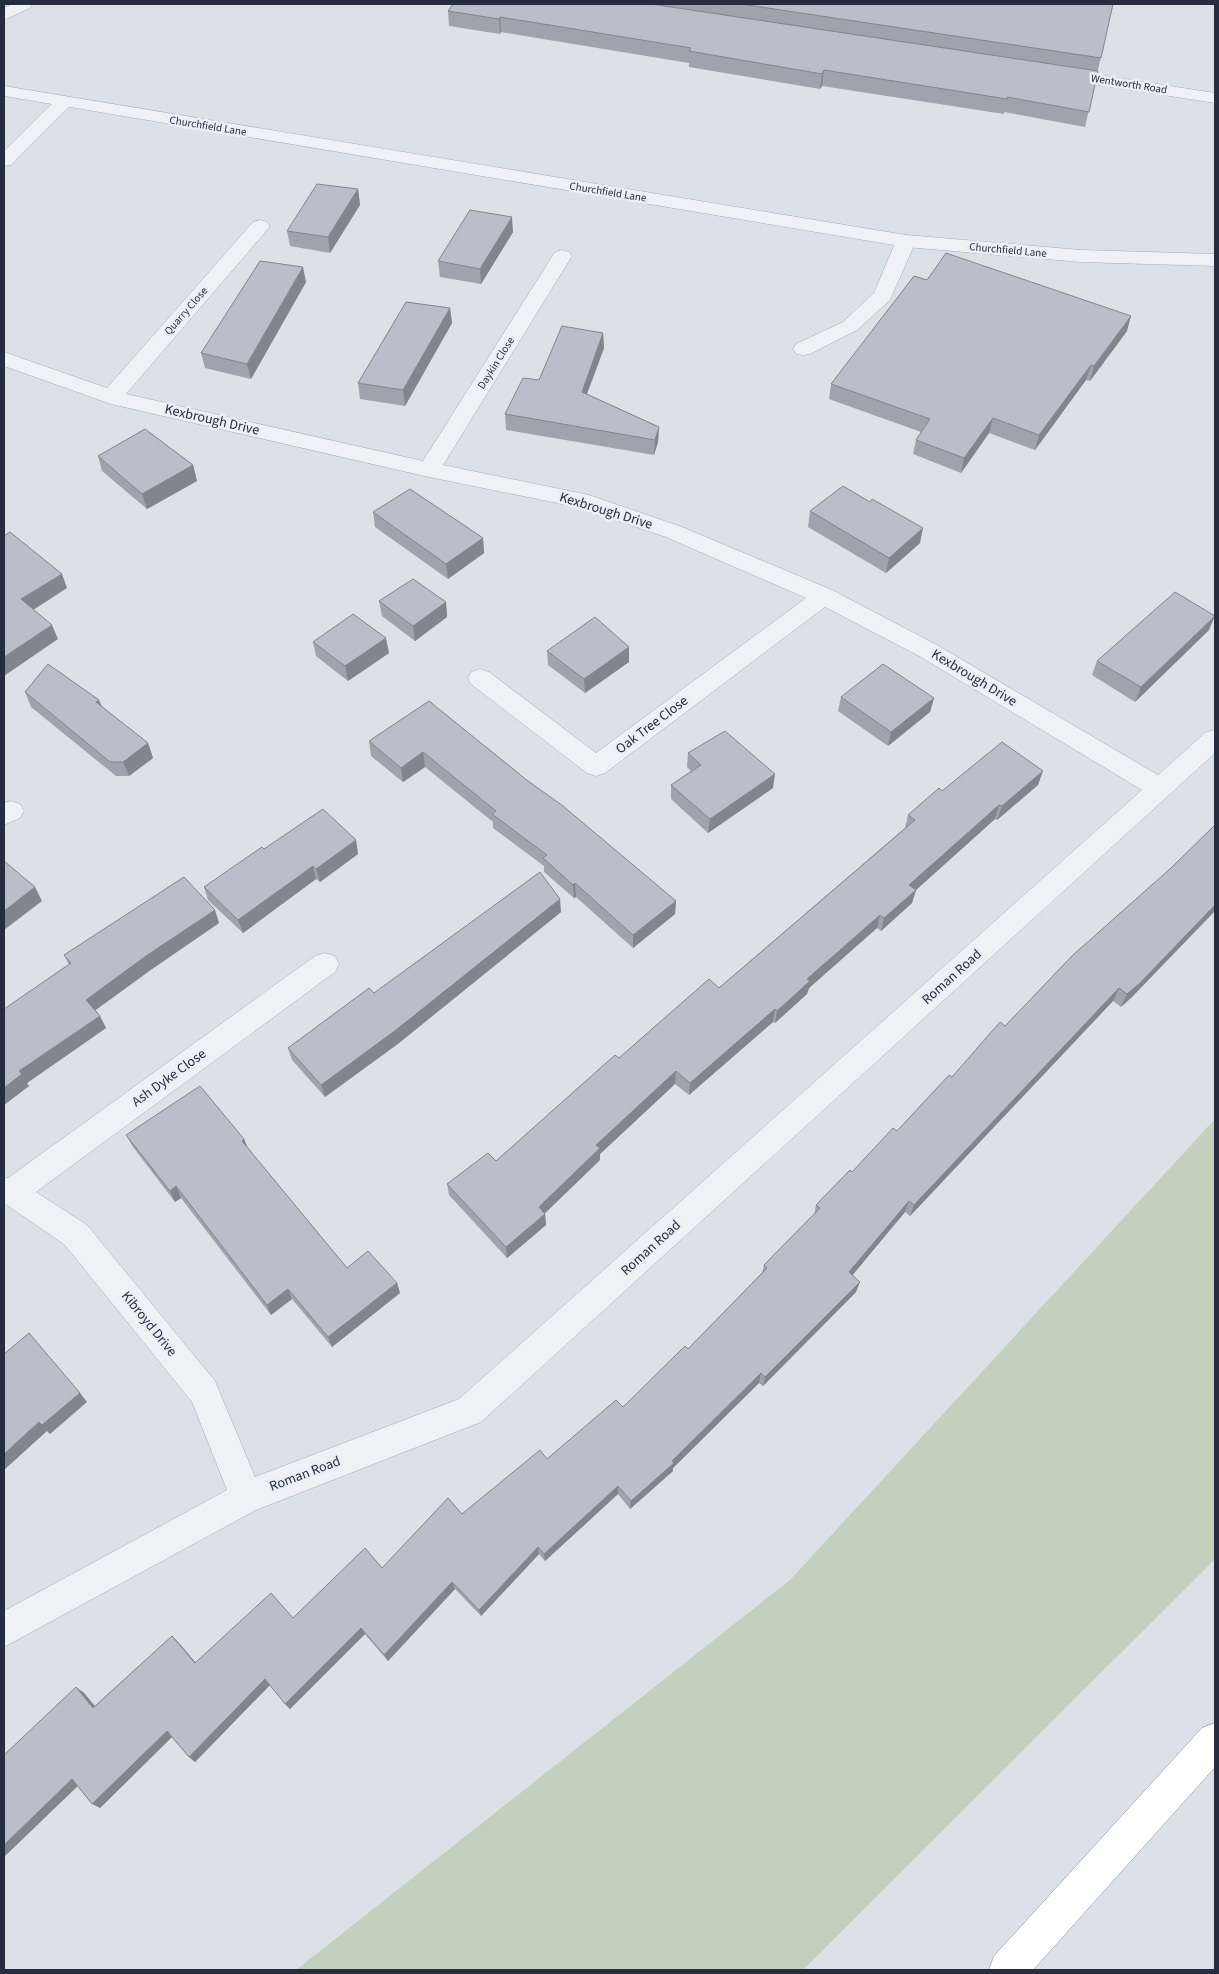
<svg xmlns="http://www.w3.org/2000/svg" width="1219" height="1974" font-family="'Source Sans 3',sans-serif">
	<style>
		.green { fill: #c1d1bd }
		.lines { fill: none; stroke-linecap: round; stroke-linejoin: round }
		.minor-casing { stroke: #a5aab4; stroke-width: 1 }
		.tertiary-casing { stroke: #a5aab4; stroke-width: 1 }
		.motorway-casing { stroke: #838c9e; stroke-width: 1 }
		.minor { fill: #eff1f5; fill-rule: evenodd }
		.tertiary { fill: #eff1f5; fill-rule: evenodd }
		.motorway { fill: #fff; fill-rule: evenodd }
		.wall { fill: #9fa3ae }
		.shaded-wall { fill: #82858d }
		.building { fill: #b9beca; stroke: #82858d }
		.labels { text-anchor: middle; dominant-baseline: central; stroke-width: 5; stroke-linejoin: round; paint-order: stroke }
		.far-street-label { font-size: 11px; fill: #252d3e; stroke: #ebeff5 }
		.street-label { font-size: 14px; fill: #252d3e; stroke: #ebeff5 }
	</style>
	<rect width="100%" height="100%" fill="#dce0e7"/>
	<path class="green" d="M1215,1119V1559L803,1970H296L790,1580Z"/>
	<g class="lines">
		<g class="minor-casing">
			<g id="minor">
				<path d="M12,4H32L30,8L4,20V8Z"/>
				<path d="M1060,69L1215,93V103L1054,78L1051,74L1054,70Z"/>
				<path d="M64,97L70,98L73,102L70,106L11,165L4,166V151L58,98Z"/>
				<path d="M260,220L267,222L270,226L267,230L126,394L423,461L555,252L562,250L569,252L572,256L443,465L589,495L682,527L832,590L937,645L1158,775L1206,732L1215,730V753L481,1422L256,1510L4,1647V1611L227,1490L192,1402L65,1245L4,1203V1177L8,1178L315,956L325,953L335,956L339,964L335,972L36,1192L87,1225L215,1381L255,1477L459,1399L1142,790L921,657L825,607L605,773L596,776L587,773L471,684L468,678L471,672L480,669L489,672L596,753L806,598L666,537L577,507L429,477L111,404L4,366V352L107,388L253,222Z"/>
				<path d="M906,235L913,237L916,241L890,300L857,330L810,354L803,355L796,354L793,349L796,344L843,322L874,293L896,241L899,237Z"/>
				<path d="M11,801L20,804L24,811L20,818L4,825V803Z"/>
			</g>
		</g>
		<g class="tertiary-casing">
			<path id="tertiary" d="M4,86L906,235L1081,250L1215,254V266L1081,262L906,247L4,96Z"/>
		</g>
		<g class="motorway-casing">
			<path id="motorway" d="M1215,1723V1767L1033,1970H989L994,1956L1202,1728Z"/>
		</g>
		<use href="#minor" class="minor"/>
		<use href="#tertiary" class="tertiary"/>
		<use href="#motorway" class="motorway"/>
	</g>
	<g class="wall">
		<path d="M453,4H1113L1085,127L1004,112V114L822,86L820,89L689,67V63L501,32L500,34L449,26L448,11Z"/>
		<path d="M358,189L360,205L330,253L290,246L287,231Z"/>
		<path d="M513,232L481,284L440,277L438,261Z"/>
		<path d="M927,280L1127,331L1090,381L1086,380L1035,450L989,433L961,473L913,454L916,440L921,432L829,399L831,384Z"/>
		<path d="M306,282L251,379L205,368L201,353Z"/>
		<path d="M450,308L452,323L405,406L360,399L358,383Z"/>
		<path d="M603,333L604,348L587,394L659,427L658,442L654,455L506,430L505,414L539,380Z"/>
		<path d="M98,456L193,465L197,481L147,509L102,471Z"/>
		<path d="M810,511L920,543L886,573L808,527Z"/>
		<path d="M373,512L483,538L484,553L448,579L375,527Z"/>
		<path d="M379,601L446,602L447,617L415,641L382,616Z"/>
		<path d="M1209,630L1135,702L1092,675L1097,661Z"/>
		<path d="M313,642L389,653L348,681L316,656Z"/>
		<path d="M629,647V662L585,693L548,665L547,651Z"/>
		<path d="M25,692L102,707L148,743L153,758L129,776H116L31,707Z"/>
		<path d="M841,697L934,698L930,712L888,746L838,711Z"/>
		<path d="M429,701L676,901L675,914L633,948L576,897L574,898L544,872V866L493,828V822L425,767L403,782L371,756L369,741Z"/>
		<path d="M688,753L773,788L708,833L671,799V785L691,771L687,767Z"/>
		<path d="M1038,785L997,820L995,819L916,890L912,903L881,931L877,928L809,988L807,994L775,1023L773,1022L689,1095L675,1084L600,1154V1160L545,1213L546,1225L507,1258L449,1195L447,1184L496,1161L619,1058L719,988L905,828L908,815L942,791Z"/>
		<path d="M356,840L358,854L320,882L316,879L243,933L208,900L204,887L264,849Z"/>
		<path d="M561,912L399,1043L325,1097L292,1060L288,1048L374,993Z"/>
		<path d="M219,923L152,969L95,1010L100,1016L106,1028L27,1083L29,1086L4,1105L69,965L64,955Z"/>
		<path d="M1073,955L1133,996L1121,1007L1113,1001L910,1216L905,1212L852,1275L856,1292L763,1386L759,1383L673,1468V1471L630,1509L618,1494L545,1561L539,1554L481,1616L455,1589L388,1661L365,1634L290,1709L270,1685L195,1762L189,1757L172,1737L100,1808L78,1786L76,1687L84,1693L95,1706L172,1636L178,1642L196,1663L293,1618L382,1568L462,1514L547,1459L623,1407L688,1349L762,1273L764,1265L814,1215L816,1205L897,1131L952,1077L1005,1026Z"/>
		<path d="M126,1135L244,1139L248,1149L347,1268L397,1283L400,1293L332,1347L292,1299L271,1315L181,1198L175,1202L133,1147Z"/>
	</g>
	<g class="shaded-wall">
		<path d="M500,17L501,32L500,34L499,19Z"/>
		<path d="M824,70L822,86L820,89L822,74Z"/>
		<path d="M358,189L360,205L330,253L328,237Z"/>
		<path d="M512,217L513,232L481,284L480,269Z"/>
		<path d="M303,267L306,282L251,379L247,364Z"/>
		<path d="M450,308L452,323L405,406L403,390Z"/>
		<path d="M1131,316L1127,331L1090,381L1094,366Z"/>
		<path d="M603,333L604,348L582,407V392Z"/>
		<path d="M1091,365L1086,380L1035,450L1039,435Z"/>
		<path d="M993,418L989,433L961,473L964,458Z"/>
		<path d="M659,427L658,442L654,455L655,440Z"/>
		<path d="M193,465L197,481L147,509L142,494Z"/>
		<path d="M923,528L920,543L886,573L889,558Z"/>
		<path d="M483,538L484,553L448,579L446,564Z"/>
		<path d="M62,574L67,588L27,614L21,599Z"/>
		<path d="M446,602L447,617L415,641L413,626Z"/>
		<path d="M1215,616L1209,630L1135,702L1141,687Z"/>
		<path d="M52,625L58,639L4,676V657Z"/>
		<path d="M386,638L389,653L348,681L345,666Z"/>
		<path d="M629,647V662L585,693L584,679Z"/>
		<path d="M934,698L930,712L888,746L891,732Z"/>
		<path d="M99,700L105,714L96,702Z"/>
		<path d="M148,743L153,758L129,776L123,762Z"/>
		<path d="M423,752L425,767L403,782L401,768Z"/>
		<path d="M1043,771L1038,785L997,820L1002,806Z"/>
		<path d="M775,774L773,788L708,833L710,819Z"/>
		<path d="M999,805L995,819L916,890L912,903L881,931L884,918L909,885Z"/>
		<path d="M356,840L358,854L320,882L316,869Z"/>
		<path d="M313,866L316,879L243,933L238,920Z"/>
		<path d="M575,883L576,897L574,898L573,885Z"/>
		<path d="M35,887L42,901L4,930V911Z"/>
		<path d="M560,899L561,912L399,1043L325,1097L321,1085Z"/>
		<path d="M676,901L675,914L633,948V935Z"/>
		<path d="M1215,905V911L1133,996L1121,1007L1127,994Z"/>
		<path d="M215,910L219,923L152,969L93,1012L86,1000L146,956Z"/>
		<path d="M880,915L877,928L809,988L807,994L775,1023L777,1011L807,979Z"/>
		<path d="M1119,988L1113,1001L910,1216L914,1205Z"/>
		<path d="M775,1009L773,1022L689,1095L690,1083Z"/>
		<path d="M100,1016L106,1028L27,1083L29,1086L4,1105V1088L19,1071Z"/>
		<path d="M676,1071L675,1084L600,1154V1160L540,1218L539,1207L596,1145Z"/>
		<path d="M244,1139L249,1151L242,1141Z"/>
		<path d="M176,1186L181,1198L175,1202L170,1191Z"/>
		<path d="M909,1201L905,1212L846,1283L849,1272Z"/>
		<path d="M545,1214L546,1225L507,1258L506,1247Z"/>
		<path d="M860,1282L856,1292L763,1386L765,1377Z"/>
		<path d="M397,1283L400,1293L332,1347L328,1337Z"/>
		<path d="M288,1289L292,1299L271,1315L267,1305Z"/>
		<path d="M761,1373L759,1383L673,1468V1471L630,1509L631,1501L672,1461Z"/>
		<path d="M80,1393L87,1402L50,1434L47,1431L4,1470V1454L39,1422Z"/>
		<path d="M618,1486V1494L545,1561L544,1554Z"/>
		<path d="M538,1547L539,1554L481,1616L479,1610Z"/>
		<path d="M452,1582L455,1589L388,1661L384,1655Z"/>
		<path d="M361,1628L365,1634L290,1709L285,1704Z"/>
		<path d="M172,1636L178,1642L201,1669L195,1663Z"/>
		<path d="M265,1679L270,1685L195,1762L189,1757Z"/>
		<path d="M76,1687L84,1693L101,1714L93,1708Z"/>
		<path d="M167,1731L173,1736L100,1808L92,1804Z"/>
		<path d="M72,1779L81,1783L4,1857V1845Z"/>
	</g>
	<g class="building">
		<path d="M453,4H651L1098,71L1089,112L1007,97V99L824,70L822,74L689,51L691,48L500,17L499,19L448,11Z"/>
		<path d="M741,4H1113L1101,58Z"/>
		<path d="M317,184L358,189L328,237L287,231Z"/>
		<path d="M470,210L512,217L480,269L438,261Z"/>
		<path d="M946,253L1131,316L1094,366L1091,365L1039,435L993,418L964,458L916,440L930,419L831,384L914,276L927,280Z"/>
		<path d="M260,261L303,267L247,364L201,353Z"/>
		<path d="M406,302L450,308L403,390L358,383Z"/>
		<path d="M562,326L603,333L582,392L659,427L655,440L505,414L523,378L539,380Z"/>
		<path d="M145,429L193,465L142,494L98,456Z"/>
		<path d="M843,486L870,502L872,499L923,528L889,558L810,511Z"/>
		<path d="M410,489L483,538L446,564L373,512Z"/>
		<path d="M10,532L62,574L21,599L52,625L4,657V536Z"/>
		<path d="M413,579L446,602L413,626L379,601Z"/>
		<path d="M1175,592L1215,616L1141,687L1097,661Z"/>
		<path d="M353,614L386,638L345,666L313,642Z"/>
		<path d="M595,617L629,647L584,679L547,651Z"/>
		<path d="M48,664L99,700L96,702L148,743L123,762H110L25,692Z"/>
		<path d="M883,664L934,698L891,732L841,697Z"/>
		<path d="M429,701L528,781L563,806L676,901L633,935L575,883L573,885L543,858L547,855L492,814L496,811L423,752L401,768L369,741Z"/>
		<path d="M725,731L775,774L710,819L671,785L701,765L688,753Z"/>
		<path d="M1002,742L1043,771L1002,806L999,805L909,885L916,890L884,918L880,915L807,979L810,981L777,1011L775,1009L690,1083L676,1071L596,1145L600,1148L539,1207L545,1214L506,1247L447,1184L488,1153L496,1161L615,1055L619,1058L709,979L719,988L915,820L908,815L939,788L942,791Z"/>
		<path d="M323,809L356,840L316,869L313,866L238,920L204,887L262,847L264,849Z"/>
		<path d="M1215,825V905L1140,983L1127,994L1119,988L914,1205L909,1201L849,1272L860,1282L765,1377L761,1373L672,1461L674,1463L631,1501L618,1486L544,1554L538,1547L479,1610L452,1582L384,1655L361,1628L285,1704L265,1679L189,1757L167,1731L92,1804L72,1779L4,1845V1755L76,1687L93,1708L172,1636L195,1663L271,1593L293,1618L365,1548L382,1568L448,1498L462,1514L540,1450L547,1459L616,1400L623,1407L685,1346L688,1349L767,1268L764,1265L820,1208L816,1205L850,1170L852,1172L893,1128L897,1131L949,1075L952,1077L1000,1022L1005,1026L1073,955L1171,868Z"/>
		<path d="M4,861L35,887L4,911Z"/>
		<path d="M540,872L560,899L396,1030L321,1085L288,1048L369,988L374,993Z"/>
		<path d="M184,877L215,910L146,956L86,1000L100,1016L19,1071L22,1074L4,1088V1009L71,963L64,955Z"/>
		<path d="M200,1086L244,1139L242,1141L347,1268L368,1251L397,1283L328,1337L288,1289L267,1305L176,1186L170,1191L126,1135Z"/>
		<path d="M29,1333L80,1393L42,1425L39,1422L4,1454V1354Z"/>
	</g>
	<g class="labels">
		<g class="far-street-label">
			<text transform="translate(1129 84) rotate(9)">Wentworth Road</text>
			<text transform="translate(208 126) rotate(9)">Churchfield Lane</text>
			<text transform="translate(608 192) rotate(9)">Churchfield Lane</text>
			<text transform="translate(1008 250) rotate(5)">Churchfield Lane</text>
			<text transform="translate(186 311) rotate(-49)">Quarry Close</text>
			<text transform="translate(496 363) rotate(-58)">Daykin Close</text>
		</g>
		<g class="street-label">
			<text transform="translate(212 420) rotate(13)">Kexbrough Drive</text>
			<text transform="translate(606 511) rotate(17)">Kexbrough Drive</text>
			<text transform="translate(974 678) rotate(31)">Kexbrough Drive</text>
			<text transform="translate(652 725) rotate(-37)">Oak Tree Close</text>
			<text transform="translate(952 977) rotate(-42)">Roman Road</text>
			<text transform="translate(169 1078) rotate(-36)">Ash Dyke Close</text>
			<text transform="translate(651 1248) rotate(-42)">Roman Road</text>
			<text transform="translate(149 1324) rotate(51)">Kibroyd Drive</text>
			<text transform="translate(305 1474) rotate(-21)">Roman Road</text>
		</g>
	</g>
	<rect width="1219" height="1974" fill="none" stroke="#252d3e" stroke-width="10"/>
</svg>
